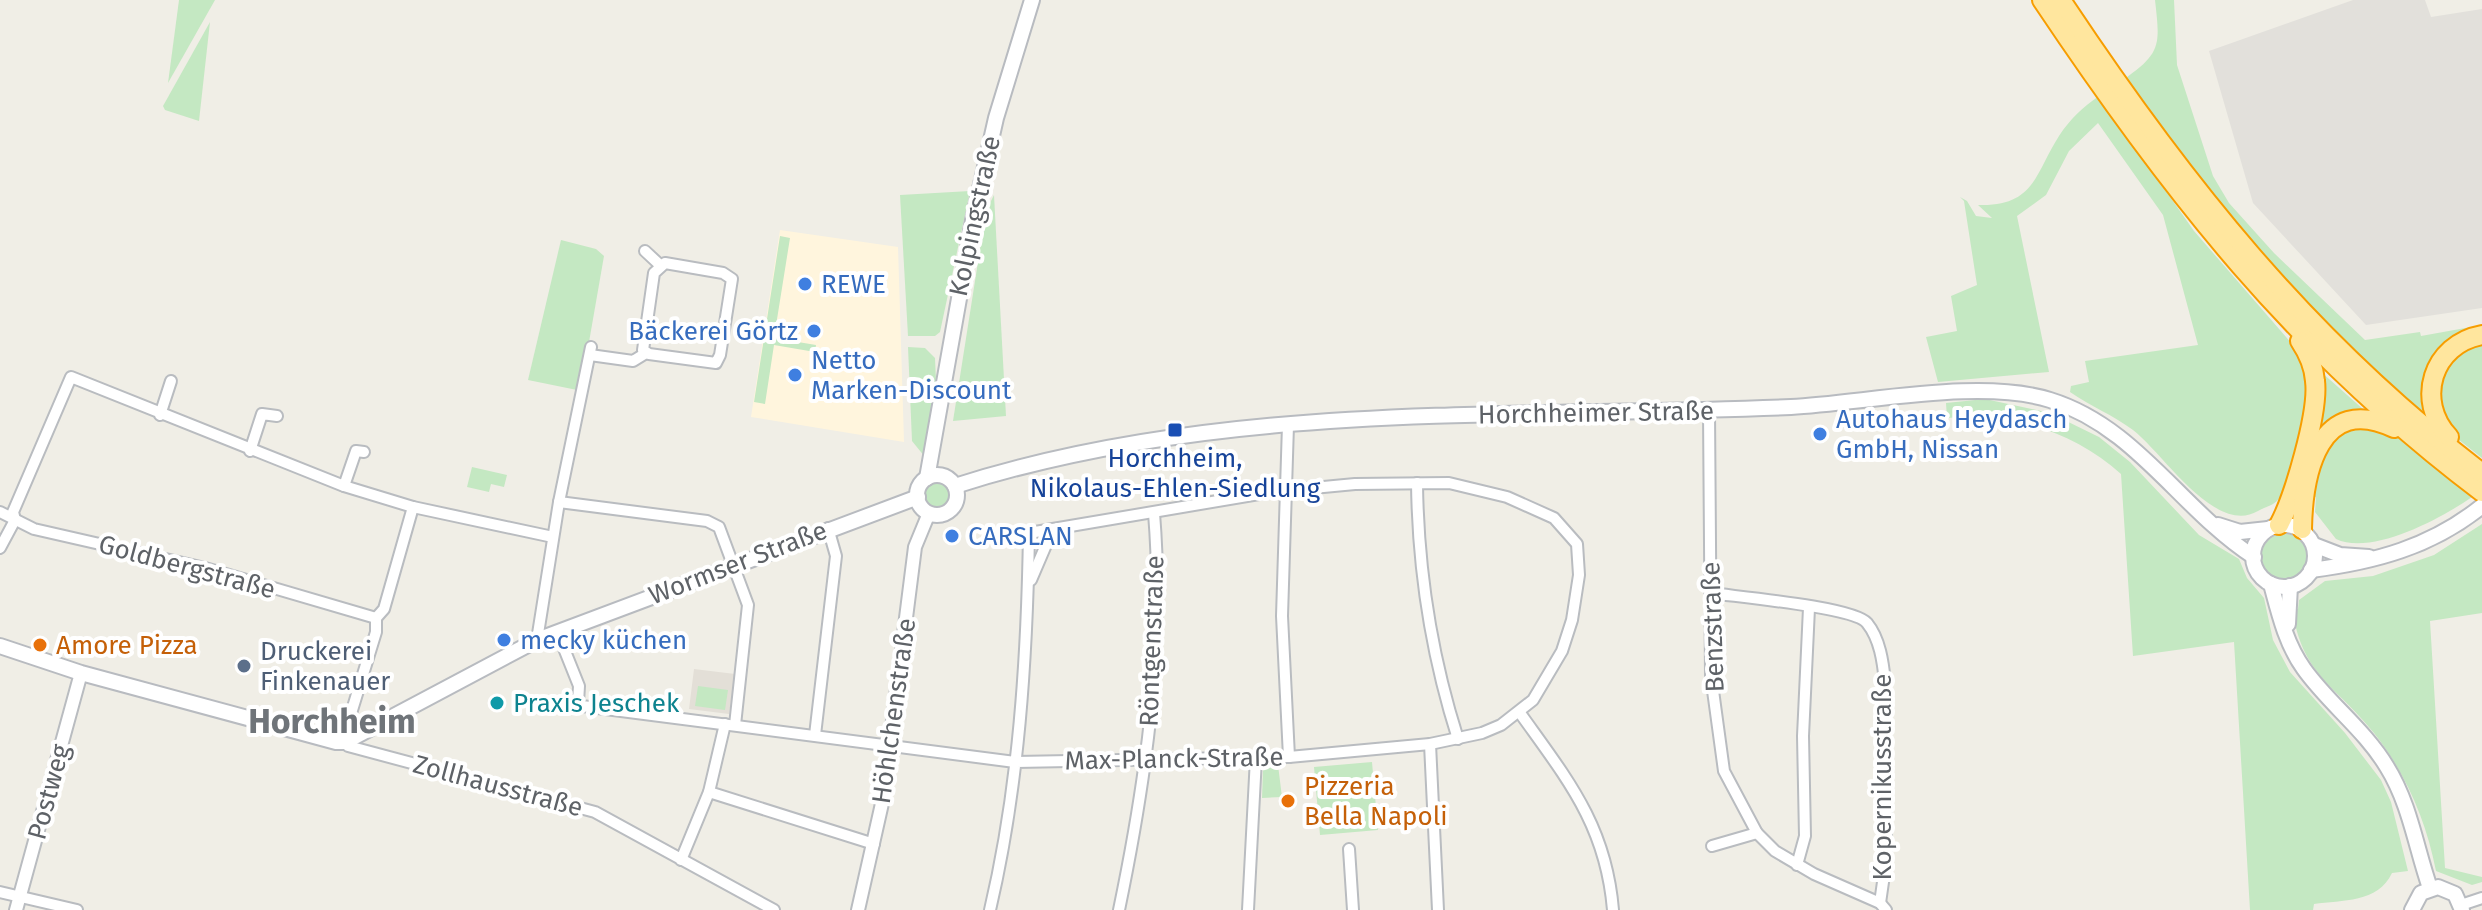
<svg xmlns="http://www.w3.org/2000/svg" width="2482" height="910" font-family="'Fira Sans',sans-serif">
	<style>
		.commercial { fill: #fff5dd }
		.industrial { fill: #e2e0db }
		.education { fill: #e3dfd7 }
		.green { fill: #c4e8c2 }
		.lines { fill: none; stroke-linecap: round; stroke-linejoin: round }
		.minor-casing { stroke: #b9bcc0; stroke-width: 14 }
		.tertiary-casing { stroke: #b9bcc0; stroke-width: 16 }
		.secondary-casing { stroke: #b8bbc0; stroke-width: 18 }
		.trunk-casing { stroke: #f79d00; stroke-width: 22 }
		.minor { stroke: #fff; stroke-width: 10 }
		.tertiary { stroke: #fff; stroke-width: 12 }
		.secondary { stroke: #fff; stroke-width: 14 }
		.trunk { stroke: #ffe69e; stroke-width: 18 }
		.shop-dot { fill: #3f7fe0; stroke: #fff; stroke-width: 3 }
		.transit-dot { fill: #1a4fb4; stroke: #fff; stroke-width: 3 }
		.food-dot { fill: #e8710a; stroke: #fff; stroke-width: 3 }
		.service-dot { fill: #5c6f8a; stroke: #fff; stroke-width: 3 }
		.culture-dot { fill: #0f9aa8; stroke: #fff; stroke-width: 3 }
		.labels { text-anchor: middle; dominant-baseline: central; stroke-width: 8; stroke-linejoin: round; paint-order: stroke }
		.street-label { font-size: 26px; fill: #5e6267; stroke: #fff }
		.shop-label { font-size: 26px; fill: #366cbe; stroke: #fff; text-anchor: start }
		.transit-label { font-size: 26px; fill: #164399; stroke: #fff }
		.food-label { font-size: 26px; fill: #c56008; stroke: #fff; text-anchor: start }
		.service-label { font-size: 26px; fill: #4e5e75; stroke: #fff; text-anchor: start }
		.culture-label { font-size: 26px; fill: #0d838f; stroke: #fff; text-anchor: start }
		.district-label { font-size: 34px; font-weight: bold; fill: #6f7479; stroke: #fff }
	</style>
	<rect width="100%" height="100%" fill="#f0eee6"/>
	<path class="commercial" d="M780,230L898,247L904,442L751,417Z"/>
	<path class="industrial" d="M2353,0H2425L2431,17L2482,9V308L2366,325L2253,203L2209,51Z"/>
	<path class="education" d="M694,669L735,674L729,714L689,709Z"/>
	<g class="green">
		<path d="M179,0H215L168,83Z"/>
		<path d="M2155,0H2174L2177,65L2213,176L2229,203L2274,253L2365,340L2420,332L2421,336L2482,325V330L2450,343L2433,424L2368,368L2240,234L2123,80C2162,53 2160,45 2155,0Z"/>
		<path d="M210,22L199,121L165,110L163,106Z"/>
		<path d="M2099,96L2194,231L2299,352L2310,383L2290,491L2283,489C2278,506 2271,504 2258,511C2215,536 2164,454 2133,430C2113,415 2090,406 2070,392L2071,386L2089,382L2085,361L2198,345L2163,215L2098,123L2069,151L2046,195L2017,216L2049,372L1938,382L1926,337L1957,331L1951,296L1977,285L1964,201L1960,197L1967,201L1976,216L1992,218L1978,205C2035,207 2035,173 2059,136C2070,119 2083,107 2099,96Z"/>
		<path d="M970,191L940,332L935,336H908L900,195Z"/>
		<path d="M994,195L1006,416L953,421L986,211Z"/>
		<path d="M780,236L790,238L774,338L816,345L815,352L774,345L765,404L754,402Z"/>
		<path d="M561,240L596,249L604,256L581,388L577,390L528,380Z"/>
		<path d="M2482,342V458L2449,432L2438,408L2443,374L2455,354Z"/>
		<path d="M908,347L925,348L935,358L936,381L925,457L912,441Z"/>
		<path d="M2320,371L2364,410L2313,448Z"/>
		<path d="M1985,399L2050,413L2099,437L2130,462L2199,535L2239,559L2247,578L2264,598L2273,640L2290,672L2345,733L2381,780L2391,802L2408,871L2392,873C2378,903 2342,900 2314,904L2313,910H2250L2234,642L2133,656L2121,474C2073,431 2010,412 1947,418L1946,403Z"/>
		<path d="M2352,424L2393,434L2472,497C2442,518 2372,556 2336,539L2315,512L2316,497L2310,496L2320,452Z"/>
		<path d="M472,467L507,475L504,487L491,484L489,492L467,487Z"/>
		<circle cx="937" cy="495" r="15"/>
		<path d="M2482,524V613L2430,621L2445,868L2482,877V882L2472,885L2436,871C2426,820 2406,774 2374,733C2335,684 2303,677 2292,609H2298L2299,600L2325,581L2373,576L2434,555Z"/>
		<circle cx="2284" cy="557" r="23"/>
		<path d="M698,686L728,690L725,710L695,706Z"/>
		<path d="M1372,762L1378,830L1320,835L1314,767Z"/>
		<path d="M1278,765L1282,797L1262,798L1263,769Z"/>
	</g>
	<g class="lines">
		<g class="minor-casing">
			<g id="minor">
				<path d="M645,251L660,265"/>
				<path d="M665,263L723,273L732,279L720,355L716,363L649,354L643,350L654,273Z"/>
				<path d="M590,355L633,361L646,353"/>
				<path d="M1709,411L1711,676L1724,771L1757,833L1775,851L1814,874L1880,903L1886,910"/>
				<path d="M160,415L171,381"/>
				<path d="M1288,425L1282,616L1289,757"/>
				<path d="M250,451L262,414L277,416"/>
				<path d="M1417,483C1418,571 1431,654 1458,739"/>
				<path d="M344,486L356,451L364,452"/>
				<path d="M559,502L707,521L719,527L748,605L735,725"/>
				<path d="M0,512L34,529L205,568L376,618"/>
				<path d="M0,548L15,520L13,512L71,377L344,486L413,507L553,537"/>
				<path d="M1031,580L1052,531"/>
				<path d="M1711,593C1739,597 1854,607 1867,623C1880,639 1883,662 1885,682L1886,861L1880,903"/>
				<path d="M557,631L579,686L578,703L582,706L1015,762L1289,757L1430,744L1482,733L1501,725L1533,700L1562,651L1572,620L1579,575L1577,544L1554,518L1507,497L1449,483L1355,484L1271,492L1029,533C1027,659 1019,787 990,910"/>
				<path d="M537,640L559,502L591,347"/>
				<path d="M1520,713C1567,779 1606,825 1613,910"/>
				<path d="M815,735L836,556L828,528"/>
				<path d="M354,737L349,720L376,632V618L384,609L413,507"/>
				<path d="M345,742L348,746L595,812L774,910"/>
				<path d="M1430,744L1438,910"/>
				<path d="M709,792L874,844"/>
				<path d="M1712,846L1757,833"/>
				<path d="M1349,849L1353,910"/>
				<path d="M681,860L709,792L725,724"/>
				<path d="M1797,865L1805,836L1803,736L1809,608"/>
				<path d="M0,892L77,910"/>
				<path d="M2461,905L2482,898"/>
				<path d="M1119,910C1146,780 1165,647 1154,513"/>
				<path d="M1248,910L1256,758"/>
			</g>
		</g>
		<g class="tertiary-casing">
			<g id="tertiary">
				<path d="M16,910L81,673"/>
				<path d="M858,910L883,799L915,547L929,513"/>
			</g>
		</g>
		<g class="secondary-casing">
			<g id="secondary">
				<circle cx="937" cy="495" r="20"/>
				<path d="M927,478L973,220L996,118L1032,0"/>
				<path d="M955,486C1223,400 1513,419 1791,407C1866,403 1981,378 2050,400C2137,427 2180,509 2254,557"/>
				<path d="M2218,525L2240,532L2268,529"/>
				<circle cx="2284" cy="556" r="31"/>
				<path d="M2314,545L2340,555L2369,557"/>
				<path d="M2311,570C2375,562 2431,547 2482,506"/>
				<path d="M2271,584C2279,614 2286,644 2304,669C2329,704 2365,730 2387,767C2410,804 2416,848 2430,888"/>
				<path d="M2288,624L2290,586"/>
				<path d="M0,646L81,673L336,742H345L537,640L918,497"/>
				<path d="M2412,910L2421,893L2438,887L2455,894L2462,910"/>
			</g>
		</g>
		<g class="trunk-casing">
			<g id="trunk">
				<path d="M2042,0C2171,193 2295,351 2482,492"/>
				<path d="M2061,0C2181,181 2308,341 2482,473"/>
				<path d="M2449,437C2415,401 2432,344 2482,335"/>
				<path d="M2279,525C2294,497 2319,412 2315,381C2314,366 2308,353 2300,341"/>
				<path d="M2302,529C2303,474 2319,392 2394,428"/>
			</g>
		</g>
		<use href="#minor" class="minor"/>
		<use href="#tertiary" class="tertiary"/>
		<use href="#secondary" class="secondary"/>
		<use href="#trunk" class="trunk"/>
	</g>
	<g class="shop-dot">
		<circle cx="805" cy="284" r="8"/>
		<circle cx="814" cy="331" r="8"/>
		<circle cx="795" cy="375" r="8"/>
		<circle cx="1820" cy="434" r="8"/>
		<circle cx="952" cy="536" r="8"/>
		<circle cx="504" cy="640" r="8"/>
	</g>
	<rect class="transit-dot" x="1167" y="422" width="16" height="16" rx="4"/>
	<g class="food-dot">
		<circle cx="40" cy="645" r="8"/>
		<circle cx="1288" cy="801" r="8"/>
	</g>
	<circle class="service-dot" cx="244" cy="666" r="8"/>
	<circle class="culture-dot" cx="497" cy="703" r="8"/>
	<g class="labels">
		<g class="street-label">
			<text transform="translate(975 216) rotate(-78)">Kolpingstraße</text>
			<text transform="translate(1596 413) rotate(-1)">Horchheimer Straße</text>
			<text transform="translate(738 563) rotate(-21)">Wormser Straße</text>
			<text transform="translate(187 567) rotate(15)">Goldbergstraße</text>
			<text transform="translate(1713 627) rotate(-92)">Benzstraße</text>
			<text transform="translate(1152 641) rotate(-88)">Röntgenstraße</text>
			<text transform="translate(894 711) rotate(-82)">Höhlchenstraße</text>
			<text transform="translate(1174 759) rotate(-1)">Max-Planck-Straße</text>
			<text transform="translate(1882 777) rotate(-90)">Kopernikusstraße</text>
			<text transform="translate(498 786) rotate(15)">Zollhausstraße</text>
			<text transform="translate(49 792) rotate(-75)">Postweg</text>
		</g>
		<g class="shop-label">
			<text x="821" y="284">REWE</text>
			<text x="798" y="331" text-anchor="end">Bäckerei Görtz</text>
			<text x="811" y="360">Netto<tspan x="811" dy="30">Marken-Discount</tspan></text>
			<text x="1836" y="419">Autohaus Heydasch<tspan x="1836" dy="30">GmbH, Nissan</tspan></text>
			<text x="968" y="536">CARSLAN</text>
			<text x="520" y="640">mecky küchen</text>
		</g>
		<g class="transit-label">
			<text x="1175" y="458">Horchheim,<tspan x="1175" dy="30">Nikolaus-Ehlen-Siedlung</tspan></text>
		</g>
		<g class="food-label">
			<text x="56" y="645">Amore Pizza</text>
			<text x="1304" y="786">Pizzeria<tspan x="1304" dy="30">Bella Napoli</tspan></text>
		</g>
		<g class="service-label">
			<text x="260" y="651">Druckerei<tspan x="260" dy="30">Finkenauer</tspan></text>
		</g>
		<g class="culture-label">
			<text x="513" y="703">Praxis Jeschek</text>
		</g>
		<g class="district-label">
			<text x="332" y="721">Horchheim</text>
		</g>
	</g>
</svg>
